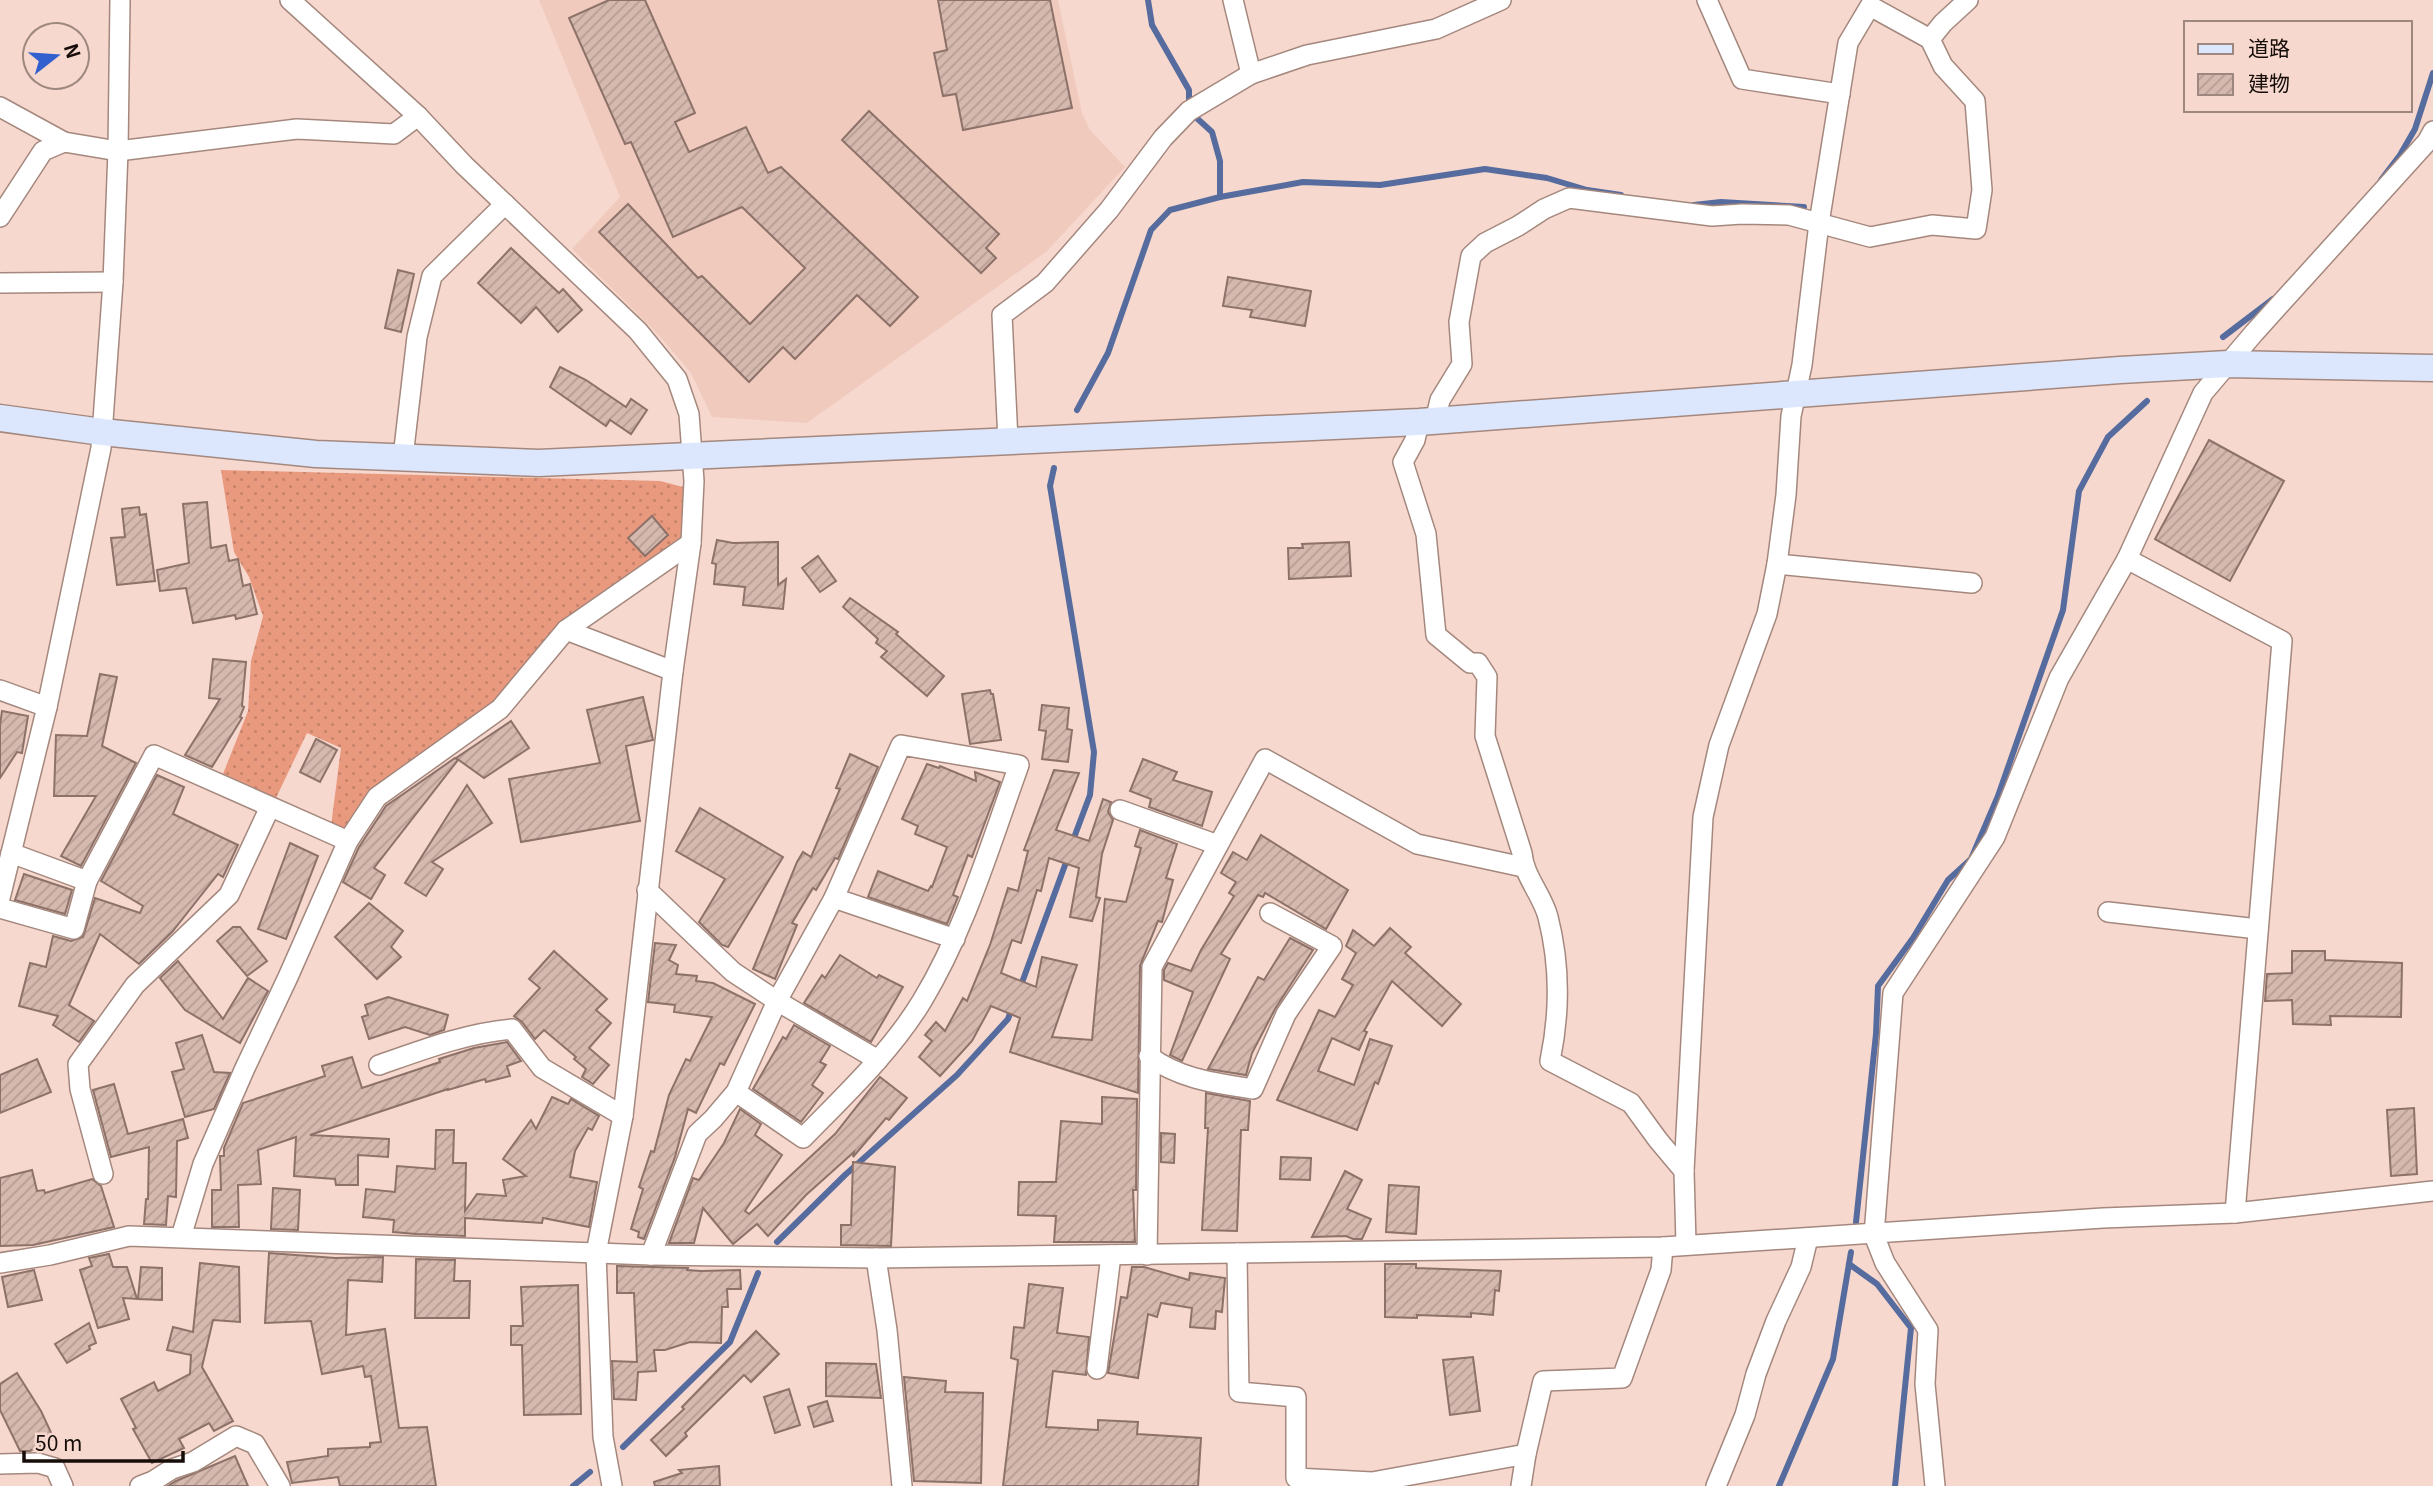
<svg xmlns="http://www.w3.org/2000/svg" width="2433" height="1486" font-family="Georgia,'Noto Sans JP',serif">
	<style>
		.built { fill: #f1cabe }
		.grass { fill: url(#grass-dots) }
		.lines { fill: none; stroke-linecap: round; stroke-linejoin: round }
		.stream { stroke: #566c9f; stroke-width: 6 }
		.building { fill: url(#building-hatch); stroke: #8d7269; stroke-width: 2 }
		.street-casing { stroke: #a4887e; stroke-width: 22 }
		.secondary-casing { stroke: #a4887e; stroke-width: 29 }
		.street { stroke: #fff; stroke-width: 19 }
		.secondary { stroke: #dce7fe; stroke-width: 26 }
	</style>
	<defs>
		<pattern id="grass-dots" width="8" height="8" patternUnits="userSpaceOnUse" patternTransform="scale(1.75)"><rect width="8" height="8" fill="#e9997e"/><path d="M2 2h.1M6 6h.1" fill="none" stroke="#c7836c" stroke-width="1.8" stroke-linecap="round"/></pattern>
		<pattern id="building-hatch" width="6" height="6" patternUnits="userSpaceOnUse" patternTransform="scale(1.75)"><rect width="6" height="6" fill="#d5b8ae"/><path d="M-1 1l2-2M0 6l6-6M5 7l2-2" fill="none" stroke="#b69d94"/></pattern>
	</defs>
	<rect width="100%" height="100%" fill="#f7d8ce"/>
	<path class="built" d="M539,0H1058L1082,113L1090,130L1125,167L1046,252L807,423L712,417L691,373L656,332L572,249L620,197Z"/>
	<path class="grass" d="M221,470L660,481L687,488L691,543L572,614L494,714L375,786L345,828L330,834L341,748L307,733L276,798L223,774L248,711L251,661L263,616L249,577L234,552Z"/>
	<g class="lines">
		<g class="stream">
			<path d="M2381,180L2400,155L2415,129L2433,73"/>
			<path d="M1220,197L1303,182L1380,185L1485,169L1547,178L1587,190L1621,195"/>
			<path d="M1694,205L1721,202L1804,207"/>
			<path d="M2223,337L2273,299"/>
			<path d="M1077,410L1108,353L1151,230L1170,210L1220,197V161L1212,132L1189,111V90L1152,25L1148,0"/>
			<path d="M1054,468L1050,486L1094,752L1090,795L1072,843"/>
			<path d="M1020,988L1068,857"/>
			<path d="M1856,1222L1876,1034L1878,986L1913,938L1948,880L1971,859L1998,796L2063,610L2079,491L2108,437L2147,401"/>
			<path d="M777,1242L845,1175L957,1075L1008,1019L1012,1008"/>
			<path d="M1849,1264L1877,1284L1911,1328L1895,1486"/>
			<path d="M623,1447L730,1342L758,1273"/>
			<path d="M573,1486L590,1472"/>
			<path d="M1779,1486L1833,1359L1851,1252"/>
		</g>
	</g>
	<g class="building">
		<path d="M609,0H645L695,113L675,122L689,152L746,127L768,173L781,167L918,297L890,326L857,295L795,359L783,347L749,382L599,232L628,204L698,278L702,276L750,324L805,268L742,207L673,237L631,142L625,144L569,18Z"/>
		<path d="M938,0H1050L1072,108L963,130L956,94L943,96L934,53L947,50Z"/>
		<path d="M869,111L999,234L986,248L996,258L981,273L842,140Z"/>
		<path d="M511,248L559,293L563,289L582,310L558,332L536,307L521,323L478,283Z"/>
		<path d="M398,270L414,274L401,332L385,328Z"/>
		<path d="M1228,277L1311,291L1305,326L1250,317L1252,310L1223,306Z"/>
		<path d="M560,367L586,380L626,407L631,399L647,410L631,434L610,420L606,426L550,387Z"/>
		<path d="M2209,440L2284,481L2230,581L2155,539Z"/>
		<path d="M207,502L211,548L226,545L229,561L238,559L243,586L250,584L257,614L236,619L235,615L193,623L186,588L160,591L157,570L189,563L183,504Z"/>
		<path d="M139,507L140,515L146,514L155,581L117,585L111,538L125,537L122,509Z"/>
		<path d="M652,516L668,535L645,556L628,538Z"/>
		<path d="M717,540L733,543L778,542V585L786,579L783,609L743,605L745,587L714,584L716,564L712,563Z"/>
		<path d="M1349,542L1351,576L1289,579L1288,548H1303L1302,544Z"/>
		<path d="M818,556L836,581L820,592L802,568Z"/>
		<path d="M850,598L898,632L896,634L944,676L927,696L881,657L887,651L876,643L878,639L843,607Z"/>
		<path d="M213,659L246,662L242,706L244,707L240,717L242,718L212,767L185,755L220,699L209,698Z"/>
		<path d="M100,674L117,677L102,746L136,763L81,866L61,856L96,796H54L56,735L87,736Z"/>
		<path d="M990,690L991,694H993L1001,740L970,744L962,694Z"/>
		<path d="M643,697L653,740L626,746L640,821L521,842L509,779L600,763L587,710Z"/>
		<path d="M1042,705L1069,708L1067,729L1072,730L1068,762L1042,759L1046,731L1039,730Z"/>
		<path d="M2,711L28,716L22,753L17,752L0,778V725Z"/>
		<path d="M511,721L529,748L484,778L456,758Z"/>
		<path d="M316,739L337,750L320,782L300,772Z"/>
		<path d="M850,754L878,767L838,859L835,858L816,890L813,888L792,923L797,925L775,979L753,969L797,862L803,852L811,857L840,789L836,788Z"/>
		<path d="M455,758L458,760L374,868L385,875L371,899L343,882L359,847L386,806Z"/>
		<path d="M1143,759L1177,772L1173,780L1212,792L1202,826L1149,807L1151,799L1130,791Z"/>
		<path d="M927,764L939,768L940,766L976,781L975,772L1000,782L972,857L968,855L953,895L958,897L947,924L868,897L878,871L928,891L931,886L932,887L947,847L915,834L918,826L902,819Z"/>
		<path d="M1054,770L1079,773L1056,830L1089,841L1103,799L1111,802L1108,812L1113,820L1102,854L1096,897L1100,898L1092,921L1070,917L1079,868L1049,858L1041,891L1037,890L1021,943L1012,940L1001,973L1036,987L1042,957L1077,965L1052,1037L1092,1040L1105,899L1126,902L1141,848L1135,846L1140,830L1177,844L1166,878L1173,880L1162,922L1158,921L1140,966L1138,1093L1010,1052L1020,1018L991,1006L972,1041L940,1076L919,1057L932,1041L925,1035L936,1022L945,1031L963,998L967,1001L990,945L1008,888L1018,891L1028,851L1024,850Z"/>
		<path d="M157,775L184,787L173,814L238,845L223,877L218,874L172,932L139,964L100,934L69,1005L94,1021L79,1042L53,1025L58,1016L19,1006L30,963L46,967L53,936L71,941L83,937L95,898L140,913L143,906L101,881Z"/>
		<path d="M467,785L492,823L432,862L443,869L426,896L405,883Z"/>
		<path d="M700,808L783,857L728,947L722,945L699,922L725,879L676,851Z"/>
		<path d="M1261,835L1348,890L1326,929L1265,893L1263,897L1258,895L1221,954L1230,959L1182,1061L1170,1055L1193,992L1164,980V970L1168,963L1191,971L1201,950L1234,896L1229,893L1236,882L1221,873L1233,852L1247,860Z"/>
		<path d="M290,843L318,856L286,939L258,929Z"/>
		<path d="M24,874L72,890L65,914L15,900Z"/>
		<path d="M369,903L403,931L391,947L401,957L377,979L335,937Z"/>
		<path d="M233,927H240L267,961L247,976L217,941Z"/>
		<path d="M1390,928L1411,947L1405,953L1461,1004L1442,1026L1392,981L1364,1031L1367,1032L1359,1050L1332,1038L1318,1071L1354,1085L1370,1039L1392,1046L1378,1084L1375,1082L1357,1130L1277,1100L1319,1010L1335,1017L1353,985L1342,979L1356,953L1346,946L1353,930L1374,946Z"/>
		<path d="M1290,938L1313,950L1275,1009L1252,1053L1246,1075L1208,1069L1258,977L1264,980Z"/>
		<path d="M655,943L676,945L669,960L678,965L676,974L697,976L696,981L713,983L755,1004L724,1065L720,1063L696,1113L688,1109L675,1157L644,1239L638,1237L639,1232L631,1229L643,1189L639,1187L651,1151L654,1152L669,1095L686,1059L690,1061L712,1017L674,1012L675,1005L648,1002Z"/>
		<path d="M554,951L607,999L596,1010L611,1023L589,1048L609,1065L593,1084L582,1077L586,1069L574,1059L576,1057L544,1030L535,1039L522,1022L514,1016L540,988L529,979Z"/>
		<path d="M2292,951H2325V960L2402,963L2401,1017L2330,1016L2331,1025L2293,1024L2292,1000L2265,1001L2267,974L2292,973Z"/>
		<path d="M840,955L877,978L879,975L903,987L871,1042L804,1003L822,975L825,978Z"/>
		<path d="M178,961L223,1019L248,978L268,991L240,1043L185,1010L160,978Z"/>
		<path d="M388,997L448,1015L444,1030L430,1035L405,1027L369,1039L362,1017L368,1015L365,1005Z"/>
		<path d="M794,1025L830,1046L820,1062L826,1065L812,1085L823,1093L801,1122L753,1089L783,1037L786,1039Z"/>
		<path d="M202,1035L214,1072L230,1073L214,1109L185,1117L172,1072L184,1069L176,1043Z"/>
		<path d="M507,1042L521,1061L507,1066L510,1076L486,1082L485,1079L448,1090V1089L310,1135L389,1139L388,1157L358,1155V1185H336L335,1179L294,1176L296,1137L258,1150L261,1184L238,1185L239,1227H212V1190H221L220,1156H224V1148L243,1103L325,1076L322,1066L352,1057L362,1088L440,1062L439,1059L474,1048Z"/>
		<path d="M37,1059L51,1092L0,1113V1075Z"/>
		<path d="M880,1077L907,1098L889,1120L886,1118L853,1157L854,1152L806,1195L768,1236L757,1224L733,1244L703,1208L694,1243H669L693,1178L699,1180L724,1143L740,1109L761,1124L755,1135L782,1155L745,1211L749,1214L835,1134Z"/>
		<path d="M114,1084L128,1134L183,1119L188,1138L177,1141L176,1197L168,1196L166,1225L144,1224L146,1199H148L149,1147L111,1157L93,1090Z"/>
		<path d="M1206,1093L1250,1101L1248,1130H1241L1237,1231L1202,1230L1208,1128H1205Z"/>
		<path d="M552,1097L568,1104L571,1099L599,1116L592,1130L588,1128L575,1151L570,1177L597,1182L589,1227L543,1218L542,1223L465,1218V1236L416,1234L393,1232L394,1220L363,1217L366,1189L395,1192L397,1166L435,1169L436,1130H454L453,1163H466L465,1211L477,1194L506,1196L503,1180L526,1176L503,1159L531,1120L536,1129Z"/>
		<path d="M1102,1097L1137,1099L1136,1190H1133L1135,1242H1054L1056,1216L1018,1215L1019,1182H1056L1061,1121L1102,1124Z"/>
		<path d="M2414,1108L2417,1174L2391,1176L2387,1110Z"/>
		<path d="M1161,1133L1175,1134L1174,1163L1161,1162Z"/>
		<path d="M1281,1157L1311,1158L1310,1180L1280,1179Z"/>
		<path d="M853,1162L895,1167L891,1246L841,1245V1225H851Z"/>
		<path d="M32,1170L37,1191L44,1190L45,1193L92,1179L101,1186L114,1227L33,1245L0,1246V1178Z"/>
		<path d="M1345,1171L1362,1180L1347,1209L1371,1219L1362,1239H1353L1346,1236L1312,1237Z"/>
		<path d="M1389,1185L1419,1187L1416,1234L1386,1232Z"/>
		<path d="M273,1188L300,1190L298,1230L271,1229Z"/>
		<path d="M269,1253L335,1258L383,1257L382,1282L348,1280L346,1335L385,1329L399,1428L427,1427L436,1486H340L338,1477L292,1483L287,1462L328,1456V1449L370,1447V1443L381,1442L371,1376L365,1377L363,1366L322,1374L311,1321L265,1323Z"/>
		<path d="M109,1254L113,1267H127L137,1299L123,1298L129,1319L98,1328L80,1270L92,1266L89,1258Z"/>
		<path d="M416,1259L455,1260L454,1281H470L469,1318H415Z"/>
		<path d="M200,1263L239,1267L240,1322L213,1320L202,1367L233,1421L214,1431L209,1423L179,1439L184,1448L152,1463L133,1429L136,1428L121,1399L154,1382L158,1391L190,1374L191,1355L167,1350L173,1327L193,1332Z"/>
		<path d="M1385,1264H1416V1268L1501,1271L1499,1291L1495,1290L1493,1315L1471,1313V1317L1417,1315V1318L1385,1317Z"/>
		<path d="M617,1266L688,1268L687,1270L701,1271L740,1270L741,1289H727L728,1307H722L721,1343L690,1342L665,1350H654L656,1371L638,1372L636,1400L614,1399L612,1361L637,1362L634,1293H617Z"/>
		<path d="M141,1267L162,1268V1300L138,1299Z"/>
		<path d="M1132,1267H1144L1189,1280L1190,1273L1225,1278L1222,1312L1216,1311L1215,1329L1190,1327L1192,1308L1161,1303L1157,1317L1148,1314L1138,1378L1108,1373L1121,1297L1127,1298Z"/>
		<path d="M34,1270L42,1300L8,1307L2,1277Z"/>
		<path d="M1029,1284L1063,1288L1057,1333L1089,1337L1086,1375L1053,1371L1046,1427L1098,1430V1420L1138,1422L1137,1434L1201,1438L1198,1486H1003L1018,1360L1011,1358L1014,1327L1024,1328Z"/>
		<path d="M578,1285L581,1414L524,1415L522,1345H511V1326H523L521,1287Z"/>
		<path d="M89,1323L96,1343L89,1346L90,1349L67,1363L55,1344Z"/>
		<path d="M756,1331L779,1354L751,1382L744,1375L685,1433L687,1436L666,1456L651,1440L684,1409L682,1407Z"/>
		<path d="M1473,1357L1480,1411L1450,1415L1443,1360Z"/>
		<path d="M826,1363L876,1364L881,1398L826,1396Z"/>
		<path d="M17,1373L41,1411L54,1439L30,1451H20L0,1410V1384Z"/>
		<path d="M904,1377L946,1381L945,1392L983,1393L981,1483L914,1481Z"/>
		<path d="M789,1389L800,1425L775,1433L764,1397Z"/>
		<path d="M827,1401L833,1421L814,1427L808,1407Z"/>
		<path d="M235,1456L248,1486H168L176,1481Z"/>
		<path d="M719,1466L720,1486H655L654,1482L682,1473L679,1470Z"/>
	</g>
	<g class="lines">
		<g class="street-casing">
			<g id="street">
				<path d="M290,0L418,116L464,165L638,331L677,379L689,414L694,481L691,543L673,671L623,1116L596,1253L603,1437L612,1486"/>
				<path d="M1233,0L1251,74"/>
				<path d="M1707,0L1742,79L1840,94"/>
				<path d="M0,107L64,142L118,151L297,129L394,134L418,116"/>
				<path d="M0,217L43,151L64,142"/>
				<path d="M0,283L113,282"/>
				<path d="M1435,421L1440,400L1462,364L1459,322L1471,256L1485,243L1518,226L1544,209L1569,198L1712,216L1742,214L1789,215L1870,237L1932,225L1976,229L1982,190L1975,101L1943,66L1930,39L1943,23L1968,0"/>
				<path d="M1419,422L1415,440L1403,462L1426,534L1436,635L1470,663H1478L1487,677L1485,736L1522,853C1524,877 1542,894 1548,917C1560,964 1560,1013 1550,1061L1631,1103L1658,1140L1684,1171"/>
				<path d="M1008,441L1002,315L1045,283L1109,210L1163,138L1189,111L1251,74L1307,55L1436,29L1501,0"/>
				<path d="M403,457L417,337L432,276L505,204"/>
				<path d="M1777,564L1972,583"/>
				<path d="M566,630L673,671"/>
				<path d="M0,690L47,707"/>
				<path d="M1120,810L1218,845"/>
				<path d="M11,853L87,881L154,755L348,841"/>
				<path d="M647,890L733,972L777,1001L878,1060"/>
				<path d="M0,898L47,707L101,448L113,282L118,151L120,0"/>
				<path d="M834,898L955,939"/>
				<path d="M0,908L74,929L87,881"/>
				<path d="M2108,912L2258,929"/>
				<path d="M1149,1056C1179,1079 1216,1083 1253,1089L1286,1014L1332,946L1270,913"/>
				<path d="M379,1065C422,1050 466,1033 512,1029L542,1068L623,1116"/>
				<path d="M103,1174L80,1089L78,1064L135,985L229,895L270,807"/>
				<path d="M2235,1213L2282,641L2127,559L2203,393L2254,333L2427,142L2433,131"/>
				<path d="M181,1237L203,1164L245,1068L288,977L348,841L377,797L500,709L566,630L691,543"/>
				<path d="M1686,1244L1684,1171L1703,817L1719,745L1767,614L1777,564L1786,495L1791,416L1802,365L1819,223L1848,43L1870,6L1930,39"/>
				<path d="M1237,1253L1239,1392L1296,1397V1478L1372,1482L1526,1454"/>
				<path d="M651,1255L697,1134L713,1119L736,1092L777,1001L834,898L901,745L1019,765C990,845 966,928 922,1001C891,1052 845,1095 803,1138L736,1092"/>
				<path d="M1147,1255L1152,967L1265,759L1417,844L1523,867"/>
				<path d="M876,1258L887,1330L902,1486"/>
				<path d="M0,1263L50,1255L129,1236L651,1255L876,1258L1663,1247L2103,1218L2235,1213L2433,1191"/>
				<path d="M1097,1369L1111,1255"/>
				<path d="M0,1464L38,1463L55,1468L63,1486"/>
				<path d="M140,1486L153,1481L172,1469L193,1462L236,1436L255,1444L280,1486"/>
				<path d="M1521,1486L1526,1454L1543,1381L1622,1378L1661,1270L1663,1247"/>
				<path d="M1716,1486L1745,1415L1756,1374L1776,1321L1801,1267L1808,1238"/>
				<path d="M1935,1486L1925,1384L1928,1330L1885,1263L1874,1235L1893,993L1995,837L2059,678L2127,559"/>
			</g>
		</g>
		<g class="secondary-casing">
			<path id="secondary" d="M0,418L102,432L316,454L539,463L1419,422L2120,370L2228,364L2433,368"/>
		</g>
		<use href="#street" class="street"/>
		<use href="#secondary" class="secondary"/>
	</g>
	<rect x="2184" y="21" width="228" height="91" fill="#f7d8ce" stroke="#9d877f" stroke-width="2"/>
	<rect x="2198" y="44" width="35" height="10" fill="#dce7fe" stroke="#9d877f" stroke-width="2"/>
	<text x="2248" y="56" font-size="21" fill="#160d09">道路</text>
	<rect x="2198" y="74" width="35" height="21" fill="url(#building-hatch)" stroke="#9d877f" stroke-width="2"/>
	<text x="2248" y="91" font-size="21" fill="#160d09">建物</text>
	<g transform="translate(56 56) rotate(73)"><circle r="33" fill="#f7d8ce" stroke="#9d877f" stroke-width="2"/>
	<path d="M0-5L12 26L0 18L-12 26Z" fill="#3260cf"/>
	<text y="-10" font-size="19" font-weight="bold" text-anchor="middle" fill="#160d09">N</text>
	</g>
	<path d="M24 1451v10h159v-10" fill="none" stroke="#160d09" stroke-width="3.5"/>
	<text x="35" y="1451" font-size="21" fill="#160d09" stroke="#f7d8ce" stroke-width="5" paint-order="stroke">50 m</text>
</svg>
